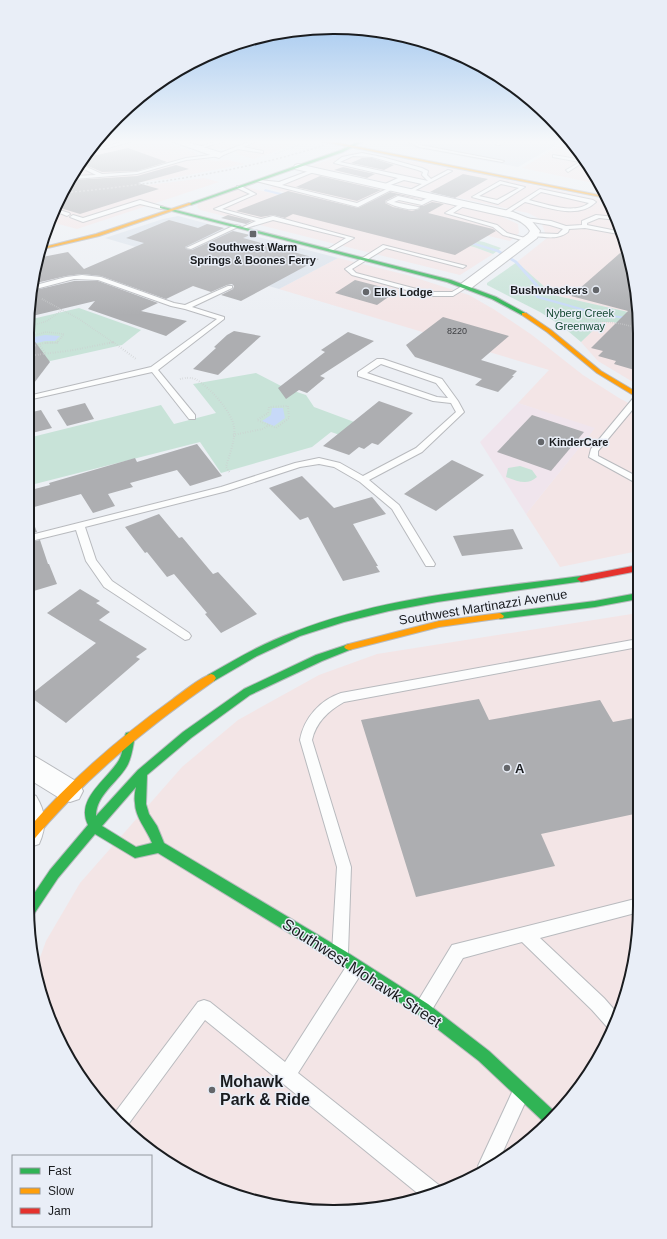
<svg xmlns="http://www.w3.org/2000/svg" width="667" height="1239" font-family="Helvetica,sans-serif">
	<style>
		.commercial { fill: #f3e5e6 }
		.built { fill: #dbe2eb }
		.education { fill: #f0e5ed }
		.green { fill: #c8e3d8 }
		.water { fill: #c7d9f8 }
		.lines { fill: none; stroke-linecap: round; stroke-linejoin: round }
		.stream { fill: #c7d9f8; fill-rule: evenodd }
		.building { fill: #adaeb1 }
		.lane-casing { stroke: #b8babe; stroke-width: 2 }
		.street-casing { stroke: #b8babe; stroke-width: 2 }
		.fast-casing { stroke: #b8babe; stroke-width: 2 }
		.slow-casing { stroke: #b8babe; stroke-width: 2 }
		.jam-casing { stroke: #b8babe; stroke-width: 2 }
		.path-far2 { stroke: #cccecf; stroke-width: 1; stroke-dasharray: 0.5 1.5; stroke-linecap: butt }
		.path-far1 { stroke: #cccecf; stroke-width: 1.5; stroke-dasharray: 0.5 1.5; stroke-linecap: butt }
		.path { stroke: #cccecf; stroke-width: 2; stroke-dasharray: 0.5 2; stroke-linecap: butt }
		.lane { fill: #fcfdfd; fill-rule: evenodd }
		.street { fill: #fcfdfd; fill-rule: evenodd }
		.fast { fill: #30b455; fill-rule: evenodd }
		.slow { fill: #ff9f0a; fill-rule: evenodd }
		.jam { fill: #e5322d; fill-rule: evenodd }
		.rail { stroke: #c5c5c7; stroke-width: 1.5; stroke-dasharray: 2 2; stroke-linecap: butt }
		.poi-dot { fill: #64666a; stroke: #e9eef7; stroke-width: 1.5 }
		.labels { text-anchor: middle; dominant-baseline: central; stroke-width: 3; stroke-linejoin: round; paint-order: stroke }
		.far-number-label { font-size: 9px; fill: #3f4044 }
		.far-poi-label { font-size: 11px; font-weight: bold; fill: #1a1c1f; stroke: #e9eef7; text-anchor: start }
		.far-park-label { font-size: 11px; fill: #154933; stroke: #e9eef7 }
		.street-label { font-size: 13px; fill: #1a1c1f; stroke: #e9eef7 }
		.poi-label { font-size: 13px; font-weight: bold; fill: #1a1c1f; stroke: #e9eef7; text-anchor: start }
		.near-street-label { font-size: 16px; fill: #1a1c1f; stroke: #e9eef7 }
		.near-poi-label { font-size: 16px; font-weight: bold; fill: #1a1c1f; stroke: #e9eef7; text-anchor: start }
		.rim { fill: none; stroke: #1a1c1f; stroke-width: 2 }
	</style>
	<rect width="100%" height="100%" fill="#eceff4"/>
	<g class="commercial">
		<path d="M96,141H162L197,153V156L201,159L217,161L228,160L245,164L167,179L64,190L68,180Z"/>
		<path d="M187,141H303L254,159L240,155L236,151L228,149H213Z"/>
		<path d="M567,141H569L588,163L598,184L522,168Z"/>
		<path d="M361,152L465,171L603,200L599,204L610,206L624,235L637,294V314L549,294L548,290L517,262L547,238L540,219L528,213L311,166L347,153Z"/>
		<path d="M307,171L498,215L518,224L519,233L510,241L412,218L365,213L269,188Z"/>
		<path d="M204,178L219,182L77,229L51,222L61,196Z"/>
		<path d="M246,187L401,224L450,242L474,247L493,254L460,275L355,249L200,210L197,207L198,204Z"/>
		<path d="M338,258L407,275L469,295L495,310L532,335L583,375L619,398L638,408V551L560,567L526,514L594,429L518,403L549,370L279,289Z"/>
		<path d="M602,322H613L638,328V385L598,361L581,342Z"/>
		<path d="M638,613L639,925L629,985L599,1059L536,1136L451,1189L354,1211L254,1202L163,1160L90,1092L43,1004L37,966L46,941L80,883L182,767L238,720L319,675L377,654Z"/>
	</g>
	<g class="built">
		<path d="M392,141H563L518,167L396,144Z"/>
		<path d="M178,216L338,258L279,289L105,238L163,219Z"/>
	</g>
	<path class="education" d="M518,403L595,428L526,514L480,442Z"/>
	<g class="green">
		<path d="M458,237L484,242L501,248L493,254L474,247L450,242Z"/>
		<path d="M517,262L548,290L549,294L637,314L638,328L613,322H602L581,342L562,326L540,312L487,285V283Z"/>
		<path d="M79,308L141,330L122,345L28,366V320Z"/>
		<path d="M256,373L285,388L306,395L314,407L365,426L349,438L331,432L312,447L221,473L200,442L27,486L28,438L161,405L174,424L216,413L193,384Z"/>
		<path d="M520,466L532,470L537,477C527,486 517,481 506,477L508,468Z"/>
	</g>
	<g class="water">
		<path d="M45,335L60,336L55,341H45L33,344L29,338Z"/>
		<path d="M272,408H283L285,418L274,426L262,421L271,415Z"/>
	</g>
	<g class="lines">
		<g class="stream">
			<path d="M265,189L289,195L290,196L288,197L264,191Z"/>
			<path d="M465,240L499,250L517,261L542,289L536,293L539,296L602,314L637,318V320L602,316L537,298L532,293L538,289L515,263L497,252L464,242Z"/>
		</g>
	</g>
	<g class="building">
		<path d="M128,148L167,162L137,171L102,172L81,163L88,152L97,155Z"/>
		<path d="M362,158H372L394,165L384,170L351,163Z"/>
		<path d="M176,165L189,169L138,183L159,189L80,214L57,207L69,179L74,180L137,176Z"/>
		<path d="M343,167L375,174L367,178L334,170Z"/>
		<path d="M463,174L488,179L455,198L430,192Z"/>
		<path d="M320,176L381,190L357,201L296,187Z"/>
		<path d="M288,191L358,208L390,192L421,199L397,195L385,201V203L393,207L412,211L419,209L420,208L419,206H423L432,202L444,204L428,213L493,229L496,231L455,255L293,214L285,218L273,215L261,217L236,211Z"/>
		<path d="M228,215L252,221L246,224L221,218Z"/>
		<path d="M169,220L198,228L207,224L224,228L185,247L186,249L192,250L233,231L250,235L243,238L319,259L241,301L221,295L233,289L234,286L232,284L227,285L211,292L193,286L166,299L101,276L82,274L66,276L32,284L37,258L68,252L84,269L144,243L126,238Z"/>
		<path d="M627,247L637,294L638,371L614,364L616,361L598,356L603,351L591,348L628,311L571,296Z"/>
		<path d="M355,280L397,291L377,305L335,293Z"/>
		<path d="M74,281H98L158,303L141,311L187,321L166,336L88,309L95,301L28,317L31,291Z"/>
		<path d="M443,317L509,336L481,360L517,371L512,376H514L498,392L475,385L482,379L415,357L406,345Z"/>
		<path d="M234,331L261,336L218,375L193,369L216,348L214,347L227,335Z"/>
		<path d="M28,332L50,362L28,391Z"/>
		<path d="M348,332L374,341L320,376L325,378L307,393L299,390L286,399L278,388L325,352L321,350Z"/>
		<path d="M379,401L413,413L378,445L372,443L364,449L359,447L349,455L323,446Z"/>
		<path d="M85,403L94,419L67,426L57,410Z"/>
		<path d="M41,410L52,428L28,434V413Z"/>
		<path d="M532,415L584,432L551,471L497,452Z"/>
		<path d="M197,444L222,476L190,486L177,470L130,483L133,487L108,494L115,506L93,513L81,494L27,509V491L50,485L49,483L135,458L137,462Z"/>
		<path d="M452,460L484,475L436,511L404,494Z"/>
		<path d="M302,476L334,508L372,497L386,514L353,524L378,566H376L380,572L343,581L308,517L300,520L269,488Z"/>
		<path d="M27,514H30L37,532L27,534Z"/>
		<path d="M159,514L179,538L182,537L213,574L218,572L257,614L221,633L205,614L207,613L174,574L167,577L147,552L145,553L125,527Z"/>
		<path d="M513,529L523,549L462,556L453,536Z"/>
		<path d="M40,540L48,564H49L57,584L27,593V543Z"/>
		<path d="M80,589L100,601L96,603L110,612L99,620L147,649L136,657L140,659L66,723L29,696L96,643L47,613Z"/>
		<path d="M479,699L489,720L600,700L613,722L639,717V813L541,834L555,866L416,897L361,720Z"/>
	</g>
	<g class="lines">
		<g class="lane-casing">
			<g id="lane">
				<path d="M125,141H133L104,149L92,146L94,144L104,147Z"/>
				<path d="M218,141H226L197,149L195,148Z"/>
				<path d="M251,141H257L243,147L263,151V153L238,149L221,156L186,160L137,174L74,179L70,178L72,175L75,176L96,175L78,166L80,164L102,174L137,172L186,158L218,154Z"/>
				<path d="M407,141H413L420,145L504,161L502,162L419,147Z"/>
				<path d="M500,141H505L500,145H496Z"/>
				<path d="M362,153L382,157L422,168L428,171L427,175L431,179L448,170L452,171L410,193L408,191L422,184L404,180L385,187L383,185L398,178L334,163L342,157ZM353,156L372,157L418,170L423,172L422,175L428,181L340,162Z"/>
				<path d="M553,155L583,160L585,161L568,172L566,170L580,162L553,157Z"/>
				<path d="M314,169L316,171L282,185L357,203L391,187L395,188L358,207L256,181L258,180L279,182Z"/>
				<path d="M500,181L525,187L498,204L472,197ZM501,184L519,188L497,200L479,196Z"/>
				<path d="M237,186H241L256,194L222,209L261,219L273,216L354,238L330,252L327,250L328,249L346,238L273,220L243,229V227L256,221L214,209L250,194L237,188Z"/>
				<path d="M540,189L593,200L596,202C578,220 546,207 525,202L507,214L502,213ZM541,192L589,203C574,215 546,204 529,200Z"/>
				<path d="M434,195L437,197L436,198L422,205L399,200L394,202L418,207L419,208C411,212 394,206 386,202L398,196L421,201Z"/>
				<path d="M140,200L164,207L161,209L140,204L83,222L70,217L73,215L83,218Z"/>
				<path d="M462,203L467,204L453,213L497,225L507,233L532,240L529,242L503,235L493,227L445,213Z"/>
				<path d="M56,209L69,213L70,214L67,216L55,211Z"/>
				<path d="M596,215L615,217L617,220L599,218L587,223V225L622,232L624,235L585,228L569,229L568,232C557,240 547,237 534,236L531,234L532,233L558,234L563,229L550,225L521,220L524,218L551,221L566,226L582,225V221Z"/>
				<path d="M235,225L240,226L191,249L186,248Z"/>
				<path d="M383,245L466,266L463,268L386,248L352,269L356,273L428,292H452L464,285L469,286L453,296H428L352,275L345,269Z"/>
				<path d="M82,275L101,277L174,303L185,305L228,286H232V288L192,307L224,317V319L158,370L195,415V419H189L152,372L28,400V396L151,367L217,319L185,309L171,306L98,280L74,279L32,290V286L66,277Z"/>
				<path d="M377,359H383L442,379L458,401L464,412L422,452L369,480L399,505L435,564L434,566H426L392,509L360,482L334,467L319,464L300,467L227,491L85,527L96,560L112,581L189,633L191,636L189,639L185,640L104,587L86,561L76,530L27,542V536L221,487L295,463L319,458L340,463L363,476L416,448L456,412L451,403L433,401L358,376V372ZM381,364L436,383L448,398L437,397L367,373Z"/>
				<path d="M635,396H638V403L598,451V456L638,477V484L589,457L591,449Z"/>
				<path d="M638,639V647L344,702C328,711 316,722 312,740L351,867L348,953L346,959L340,961L334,959L332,953L337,867L300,740C304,718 320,700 341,693Z"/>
				<path d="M639,898V912L540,938L604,998L618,1014L611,1029L608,1028L592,1010L522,942L463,958L430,1013L424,1015L418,1013L416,1007L418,1001L452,945Z"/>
				<path d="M355,960L361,962L363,968L361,974L298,1073L440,1186L442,1191L421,1196L205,1020L127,1126L114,1114L198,1002L204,1000L210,1002L285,1062L349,962Z"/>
				<path d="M520,1085L526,1088L529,1094L500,1158L480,1171L478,1166L514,1088Z"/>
			</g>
		</g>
		<g class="street-casing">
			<g id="street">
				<path d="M171,141H184L222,153L223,155L219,158L216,157Z"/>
				<path d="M298,164L513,212L530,219L540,231L537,238L470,289H462L460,286L462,283L528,234L530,231C524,221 513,218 503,216L295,169L294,167L295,165Z"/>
				<path d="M27,754L36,757L79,783L83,791L79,799L70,802L61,799L27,778Z"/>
				<path d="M27,792L36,796C46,812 47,826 39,844L30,847L27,846Z"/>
			</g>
		</g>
		<g class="fast-casing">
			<g id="fast">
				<path d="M359,141L362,142L343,152L191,205L188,204L341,150Z"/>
				<path d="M160,206L451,280L496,297L527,314L522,315L492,299L447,282L160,208Z"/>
				<path d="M581,576L585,579L584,581L437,602L389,611L344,622L300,636L257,656L214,681H208L206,678L208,675C236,659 263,643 294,632C385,596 485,589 581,576Z"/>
				<path d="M638,593V599L595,607L500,619L496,616L500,613L595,601Z"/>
				<path d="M349,644L352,645L354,647L352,649L322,661L250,695L191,738L147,775L146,804L149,814L157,826L164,843L345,951L428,1004L489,1051L555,1112L546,1124L479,1061L418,1014L335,961L158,853L135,858L95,834L58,878L32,917L29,919L27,904L50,870L88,825C75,799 107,780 119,760C124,752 122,741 126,733L130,732L134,733L135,736C133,746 132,757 127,766C117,783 96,795 96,816L138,770L183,732L244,689L316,655ZM136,787C135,792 134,798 135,803C135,817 147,830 152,843L136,847L102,826Z"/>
			</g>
		</g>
		<g class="slow-casing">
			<g id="slow">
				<path d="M320,141H329L604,196L606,198Z"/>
				<path d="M189,203L192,204L99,236L39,250L40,248L96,234Z"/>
				<path d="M522,313H526L551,330L601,371L638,393V398L597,373L547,332L522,315Z"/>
				<path d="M500,613L504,616L503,618L439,627L349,650L346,649L344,647L346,645L349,644L439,621Z"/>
				<path d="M211,674L214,675L216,678L214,681C146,728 84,779 31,843L27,844V830C70,780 119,738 173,699C184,691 198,679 211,674Z"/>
			</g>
		</g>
		<g class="jam-casing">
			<path id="jam" d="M638,565V571L581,582L577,579L581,576Z"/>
		</g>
		<path class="path-far2" d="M275,154L307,142"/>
		<g class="path-far1">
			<path d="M42,299L79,319L114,343"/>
			<path d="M548,309L584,319L622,324L638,328"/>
			<path d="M28,327L47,321L62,310"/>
			<path d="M28,337L46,332L64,334L57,343H44"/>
			<path d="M109,343L114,342"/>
		</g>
		<g class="path">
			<path d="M113,342L136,359"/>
			<path d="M28,343L30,347L44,343L58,342"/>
			<path d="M39,344L46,354"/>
			<path d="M28,356L74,350L114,342"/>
			<path d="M180,379C185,378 190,377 195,379C209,386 232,412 234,427C236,440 229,455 226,467L230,473"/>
			<path d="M288,406L289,418L276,428L257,420L268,413L269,407Z"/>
			<path d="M233,435L263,429L269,425"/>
		</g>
		<use href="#lane" class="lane"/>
		<use href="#street" class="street"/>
		<use href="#fast" class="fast"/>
		<use href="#slow" class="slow"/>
		<use href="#jam" class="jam"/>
		<path class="rail" d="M63,193C157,184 248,171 337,141"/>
	</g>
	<linearGradient id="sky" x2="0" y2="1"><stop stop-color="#9bc3ee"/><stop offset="0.45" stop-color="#f6f8fa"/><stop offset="1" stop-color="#f6f8fa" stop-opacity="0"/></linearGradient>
	<rect width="667" height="315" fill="url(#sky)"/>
	<g class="poi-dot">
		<rect x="249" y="230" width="8" height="8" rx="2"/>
		<circle cx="596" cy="290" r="4"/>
		<circle cx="366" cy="292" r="4"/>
		<circle cx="541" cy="442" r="4"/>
		<circle cx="507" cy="768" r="4"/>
		<circle cx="212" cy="1090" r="4"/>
	</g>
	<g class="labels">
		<g class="far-number-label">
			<text x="457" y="331">8220</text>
		</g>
		<g class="far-poi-label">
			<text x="253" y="247" text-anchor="middle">Southwest Warm<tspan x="253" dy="13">Springs &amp; Boones Ferry</tspan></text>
			<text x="588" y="290" text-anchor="end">Bushwhackers</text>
			<text x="374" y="292">Elks Lodge</text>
			<text x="549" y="442">KinderCare</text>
		</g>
		<g class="far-park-label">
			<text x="580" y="313">Nyberg Creek<tspan x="580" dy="13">Greenway</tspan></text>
		</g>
		<g class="street-label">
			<text transform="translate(483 607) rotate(-9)">Southwest Martinazzi Avenue</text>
		</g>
		<g class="poi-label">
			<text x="515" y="768">A</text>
		</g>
		<g class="near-street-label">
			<text transform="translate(362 973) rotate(33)">Southwest Mohawk Street</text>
		</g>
		<g class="near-poi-label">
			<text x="220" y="1081">Mohawk<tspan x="220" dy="18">Park &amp; Ride</tspan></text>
		</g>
	</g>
	<path d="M0 0H667V1239H0ZM333 34H334A299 299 0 0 1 633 333V906A299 299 0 0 1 334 1205H333A299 299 0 0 1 34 906V333A299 299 0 0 1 333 34Z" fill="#e9eef7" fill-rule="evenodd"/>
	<path class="rim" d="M333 34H334A299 299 0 0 1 633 333V906A299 299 0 0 1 334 1205H333A299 299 0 0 1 34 906V333A299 299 0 0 1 333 34Z"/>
	<rect x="12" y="1155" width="140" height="72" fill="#e9eef7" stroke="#969aa1"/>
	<rect x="20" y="1168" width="20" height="6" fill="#30b455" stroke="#969aa1"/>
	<text x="48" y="1175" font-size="12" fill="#1a1c1f">Fast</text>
	<rect x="20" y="1188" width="20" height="6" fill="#ff9f0a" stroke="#969aa1"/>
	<text x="48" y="1195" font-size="12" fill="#1a1c1f">Slow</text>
	<rect x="20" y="1208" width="20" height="6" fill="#e5322d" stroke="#969aa1"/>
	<text x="48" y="1215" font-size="12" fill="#1a1c1f">Jam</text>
</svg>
